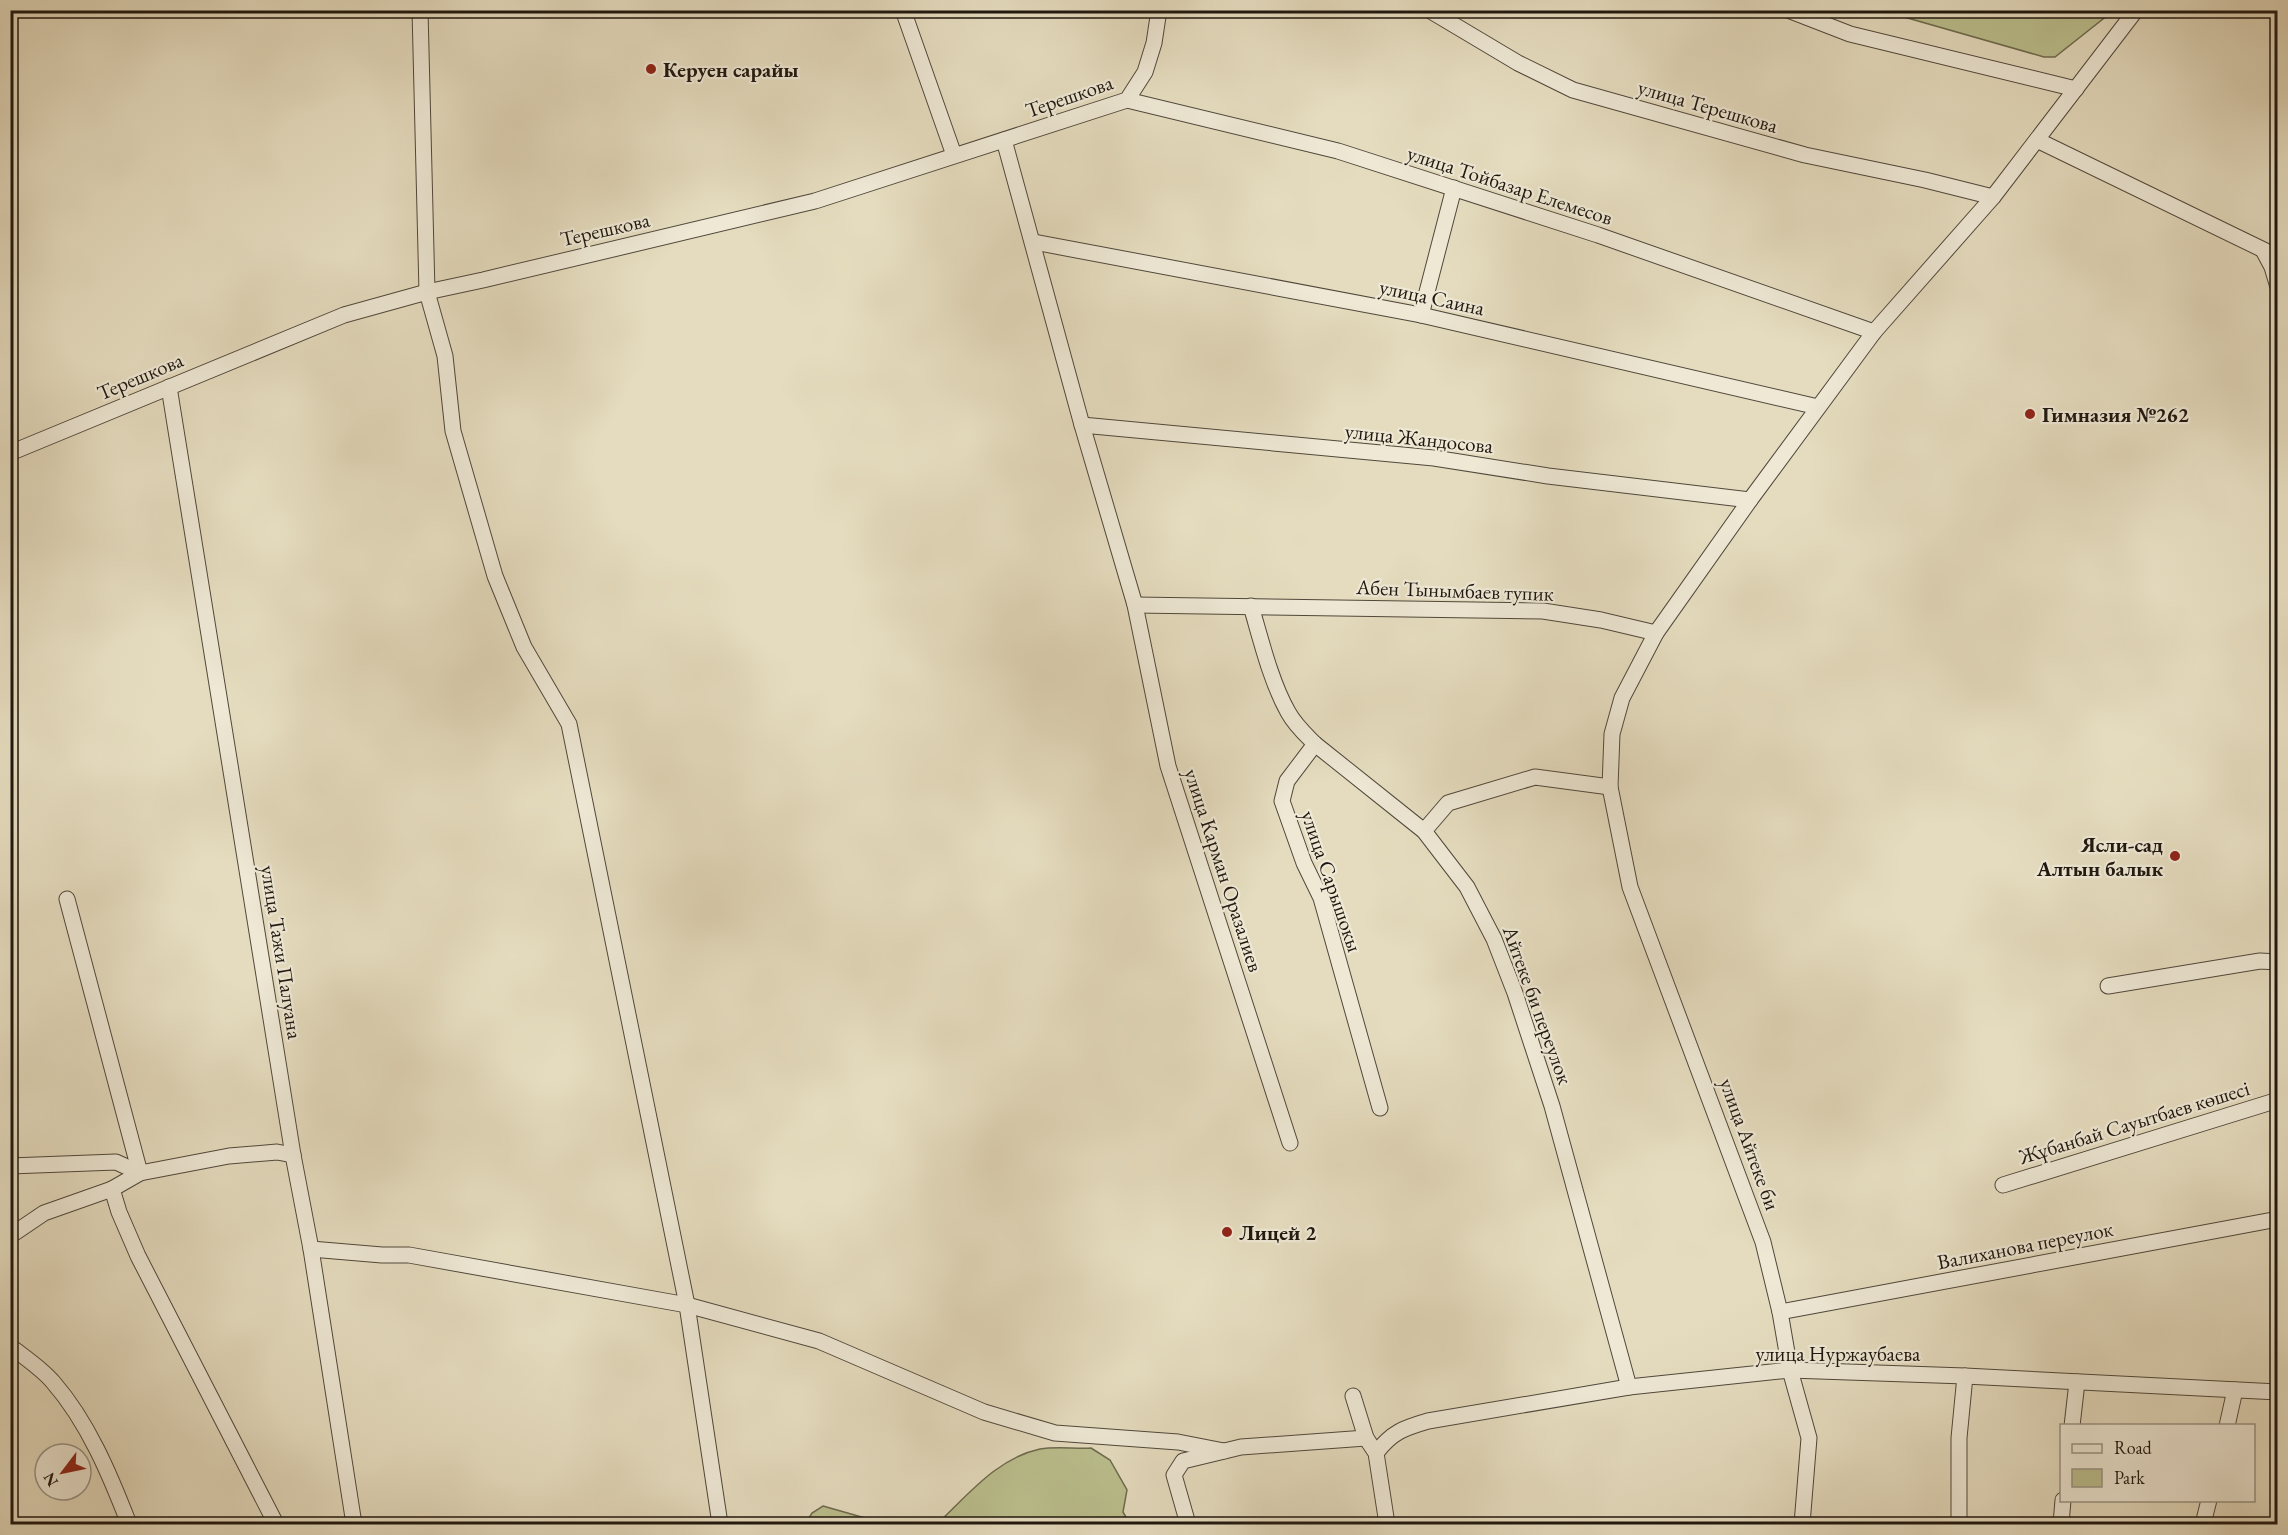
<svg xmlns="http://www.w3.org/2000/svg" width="2288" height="1535" font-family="'EB Garamond',serif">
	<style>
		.green { fill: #bbbf8e; stroke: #6d6b4e; stroke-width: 1.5 }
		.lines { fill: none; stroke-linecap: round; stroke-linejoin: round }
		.minor-casing { stroke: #50483b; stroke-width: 17 }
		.minor { stroke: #eee8d5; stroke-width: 15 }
		.poi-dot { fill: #8f2418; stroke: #eee8d5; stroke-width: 2 }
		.labels { text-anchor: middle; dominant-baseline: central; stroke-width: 4.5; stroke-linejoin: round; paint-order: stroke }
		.poi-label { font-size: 21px; font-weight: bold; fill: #1f170f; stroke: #eee8d5; text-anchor: start }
		.street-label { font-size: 21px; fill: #1f170f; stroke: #eee8d5 }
	</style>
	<rect width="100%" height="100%" fill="#e5dcbf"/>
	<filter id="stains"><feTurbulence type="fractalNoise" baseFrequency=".00333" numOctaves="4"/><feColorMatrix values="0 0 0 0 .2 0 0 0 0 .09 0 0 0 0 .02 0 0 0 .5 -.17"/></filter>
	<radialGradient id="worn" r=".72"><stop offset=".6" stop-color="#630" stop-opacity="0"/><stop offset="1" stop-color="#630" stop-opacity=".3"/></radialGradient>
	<g class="green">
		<path d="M1883,11H2113L2055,57H2044Z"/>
		<path d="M1091,1448L1110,1460L1127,1490L1123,1512L1130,1524H937C967,1496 997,1458 1040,1449C1056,1446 1075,1449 1091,1448Z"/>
		<path d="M823,1506L872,1520L879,1524H805L812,1513Z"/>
	</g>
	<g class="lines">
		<g class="minor-casing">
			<g id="minor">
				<path d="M420,10L427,292L445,356L453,431L495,576L524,647L569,724L687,1305L720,1524"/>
				<path d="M903,10L954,155"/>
				<path d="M1429,10L1518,63L1573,90L1805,155L1925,180L1993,197"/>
				<path d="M1788,10L1850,34L2076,89"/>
				<path d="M1127,100L1338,151L1598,235L1874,332"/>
				<path d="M1004,140L1082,425L1135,605L1168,766L1290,1143"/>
				<path d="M2037,140L2278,257"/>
				<path d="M1034,242L1421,315L1818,407"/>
				<path d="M2264,252L2272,267L2278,287"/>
				<path d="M1421,315L1454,188"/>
				<path d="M169,387L293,1155L311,1249L354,1524"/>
				<path d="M1082,425L1434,458L1548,476L1750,500"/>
				<path d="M10,453L344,315L427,292L483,280L815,201L1127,100L1145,72L1154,43L1159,10"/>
				<path d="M1135,605L1543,611L1601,620L1656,633"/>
				<path d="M1251,606C1261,640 1271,682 1288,712C1295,725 1305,734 1315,744L1424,831L1467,887L1494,939L1515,993L1552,1106L1629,1387"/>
				<path d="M1315,744L1287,781L1282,801L1304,863L1321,898L1380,1108"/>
				<path d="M1424,831L1448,803L1535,777L1610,787"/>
				<path d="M67,899L140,1173L112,1189L119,1212L138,1256L276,1524"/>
				<path d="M2108,986L2260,961L2278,962"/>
				<path d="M10,1166L116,1162L140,1173L229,1156L277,1152L293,1155"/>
				<path d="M2003,1185L2278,1100"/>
				<path d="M10,1236L44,1213L112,1189"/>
				<path d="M311,1249L382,1255H409L687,1305L819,1341L984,1412L1055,1433L1178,1442L1224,1451"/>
				<path d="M1780,1312L2278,1219"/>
				<path d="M10,1346C24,1357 41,1368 53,1382C88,1422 110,1475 129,1524"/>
				<path d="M1353,1396L1366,1438L1376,1453L1387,1524"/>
				<path d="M2072,1426L2077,1382"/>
				<path d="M2227,1426L2235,1390"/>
				<path d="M1376,1453C1392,1432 1404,1428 1428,1421L1629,1387L1790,1370L1965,1376L2278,1392"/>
				<path d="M1188,1524L1174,1475L1183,1461L1241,1447L1366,1438"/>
				<path d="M1802,1524L1809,1438L1790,1370L1780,1312L1763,1242L1630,887L1610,787L1612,734L1622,698L1656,633L1750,500L1874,332L1993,197L2136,10"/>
				<path d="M1959,1524V1438L1965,1376"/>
				<path d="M2061,1524L2063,1500"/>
				<path d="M2203,1524L2209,1500"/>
			</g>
		</g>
		<use href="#minor" class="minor"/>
	</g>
	<g class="poi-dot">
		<circle cx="651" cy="69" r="6"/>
		<circle cx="2030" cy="414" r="6"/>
		<circle cx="2175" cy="856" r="6"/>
		<circle cx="1227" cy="1232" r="6"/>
	</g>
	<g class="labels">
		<g class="poi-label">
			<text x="663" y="69">Керуен сарайы</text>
			<text x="2042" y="414">Гимназия №262</text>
			<text x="2163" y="844" text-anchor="end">Ясли-сад<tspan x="2163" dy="24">Алтын балык</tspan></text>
			<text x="1239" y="1232">Лицей 2</text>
		</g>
		<g class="street-label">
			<text transform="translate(1069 96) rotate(-19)">Терешкова</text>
			<text transform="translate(1708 106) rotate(16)">улица Терешкова</text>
			<text transform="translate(1510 185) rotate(18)">улица Тойбазар Елемесов</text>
			<text transform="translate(605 229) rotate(-13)">Терешкова</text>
			<text transform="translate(1432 297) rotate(12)">улица Саина</text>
			<text transform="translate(140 376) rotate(-23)">Терешкова</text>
			<text transform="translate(1419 438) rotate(6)">улица Жандосова</text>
			<text transform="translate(1455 590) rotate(2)">Абен Тынымбаев тупик</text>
			<text transform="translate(1224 870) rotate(72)">улица Карман Оразалиев</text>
			<text transform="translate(1332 881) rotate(71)">улица Сарышокы</text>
			<text transform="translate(282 952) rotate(81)">улица Тажи Палуана</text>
			<text transform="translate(1538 1005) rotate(70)">Айтеке би переулок</text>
			<text transform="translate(2134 1122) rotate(-17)">Жұбанбай Сауытбаев көшесі</text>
			<text transform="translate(1750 1144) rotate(70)">улица Айтеке би</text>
			<text transform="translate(2025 1245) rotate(-11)">Валиханова переулок</text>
			<text x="1838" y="1353">улица Нуржаубаева</text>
		</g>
	</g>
	<rect width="2288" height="1535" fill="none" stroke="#e5dcbf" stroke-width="36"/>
	<rect x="12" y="12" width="2264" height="1511" fill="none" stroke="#1f170f" stroke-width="3"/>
	<rect x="18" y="18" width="2252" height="1499" fill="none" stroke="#1f170f" stroke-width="1.5"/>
	<rect x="2060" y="1424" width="195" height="78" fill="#eee8d5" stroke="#9b9486" stroke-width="1.5"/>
	<rect x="2072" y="1444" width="30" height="9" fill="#eee8d5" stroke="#9b9486" stroke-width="1.5"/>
	<text x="2114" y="1454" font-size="18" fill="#1f170f">Road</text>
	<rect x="2072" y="1469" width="30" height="18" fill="#bbbf8e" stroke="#9b9486" stroke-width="1.5"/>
	<text x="2114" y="1484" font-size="18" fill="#1f170f">Park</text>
	<g transform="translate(63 1472) rotate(238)"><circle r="28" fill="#eee8d5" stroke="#9b9486" stroke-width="1.5"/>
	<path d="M0-4.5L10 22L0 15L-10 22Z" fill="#8f2418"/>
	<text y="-9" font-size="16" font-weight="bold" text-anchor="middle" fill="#1f170f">N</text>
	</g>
	<rect width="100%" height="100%" filter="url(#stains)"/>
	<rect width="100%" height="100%" fill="url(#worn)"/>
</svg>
